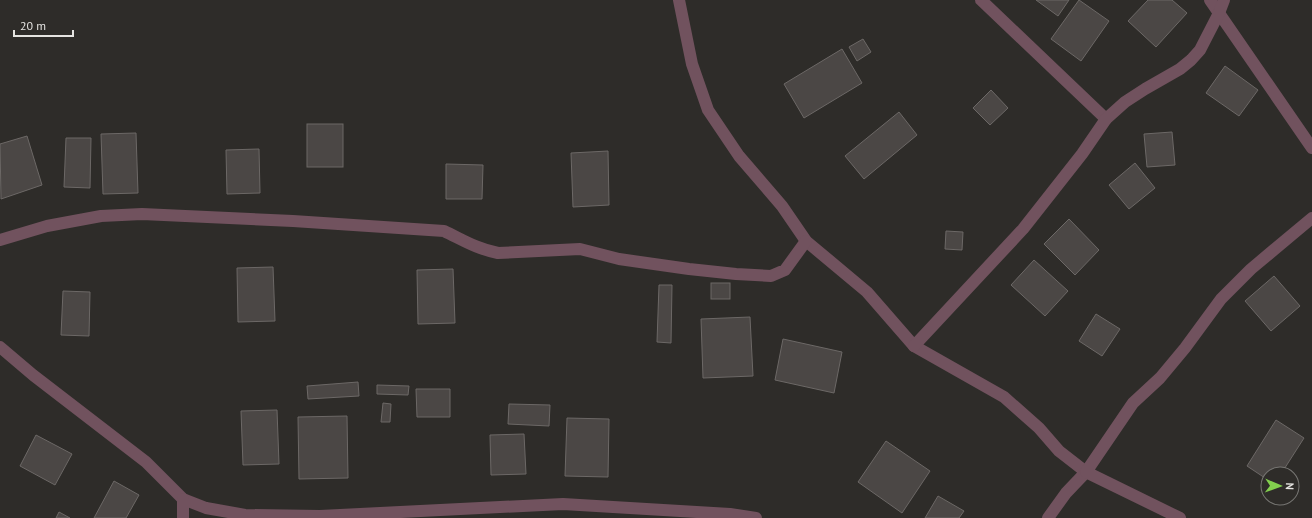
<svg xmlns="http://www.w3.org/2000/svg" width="1312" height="518" font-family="'PT Sans',sans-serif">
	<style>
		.building { fill: #4b4745; stroke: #6c6866 }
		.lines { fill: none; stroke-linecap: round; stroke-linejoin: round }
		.street { stroke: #71525e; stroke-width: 12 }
	</style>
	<rect width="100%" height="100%" fill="#2e2c29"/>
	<g class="building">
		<path d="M1036,0H1069L1058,16Z"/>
		<path d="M1079,0L1109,21L1081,61L1051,39Z"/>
		<path d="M1148,0H1172L1187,13L1156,47L1128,21Z"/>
		<path d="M863,39L871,52L857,61L849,47Z"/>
		<path d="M842,49L862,83L804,118L784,84Z"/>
		<path d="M1225,66L1258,90L1239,116L1206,93Z"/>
		<path d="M991,90L1008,108L990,125L973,108Z"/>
		<path d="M899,112L917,135L864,179L845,156Z"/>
		<rect x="307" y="124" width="36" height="43"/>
		<path d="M1172,132L1175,165L1147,167L1144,134Z"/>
		<path d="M136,133L138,193L103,194L101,134Z"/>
		<path d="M27,136L42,185L1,199L0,144Z"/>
		<path d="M66,138H91L90,188L64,187Z"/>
		<path d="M259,149L260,193L227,194L226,150Z"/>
		<path d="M608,151L609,205L573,207L571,153Z"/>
		<path d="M1135,163L1155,188L1129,209L1109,185Z"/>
		<path d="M446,164L483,165L482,199H446Z"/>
		<path d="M1069,219L1099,250L1075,275L1044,244Z"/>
		<path d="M946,231L963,232L962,250L945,249Z"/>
		<path d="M1034,260L1068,291L1045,316L1011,285Z"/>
		<path d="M273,267L275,321L238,322L237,268Z"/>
		<path d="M453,269L455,323L418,324L417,270Z"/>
		<path d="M1274,276L1300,306L1271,331L1245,301Z"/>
		<rect x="711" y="283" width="19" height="16"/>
		<path d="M659,285H672L671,343L657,342Z"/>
		<path d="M63,291L90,292L89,336L61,335Z"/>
		<path d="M1096,314L1120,329L1102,356L1079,341Z"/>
		<path d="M750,317L753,376L703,378L701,319Z"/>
		<path d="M783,339L842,352L834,393L775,380Z"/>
		<path d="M358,382L359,396L308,399L307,386Z"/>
		<path d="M377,385L409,386L408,395L377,394Z"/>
		<path d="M416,389H450V417H417Z"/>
		<path d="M383,403L391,404L390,422H381Z"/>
		<path d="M509,404L550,405L549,426L508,424Z"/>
		<path d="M277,410L279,464L243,465L241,411Z"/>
		<path d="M347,416L348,478L299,479L298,417Z"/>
		<path d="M567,418L609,419L608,477L565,476Z"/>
		<path d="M1276,420L1304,438L1281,474H1268V480L1247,466Z"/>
		<path d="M524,434L526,474L491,475L490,435Z"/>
		<path d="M36,435L72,454L55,485L20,466Z"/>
		<path d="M886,441L930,471L902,513L858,482Z"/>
		<path d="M114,481L139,495L126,518H94Z"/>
		<path d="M938,496L964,511L959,518H925Z"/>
		<path d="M59,512L70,518H56Z"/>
	</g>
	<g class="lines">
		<g class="street">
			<path d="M679,0L692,64L708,110L739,156L782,206L806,241L867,292L914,346L1004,397L1039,428L1059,451L1086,472L1066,493L1048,518"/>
			<path d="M981,0L1106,119"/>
			<path d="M1210,0L1312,148"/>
			<path d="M0,240L47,226L101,216L142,214L293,221L444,231C463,240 477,249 498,253L580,249L619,259L689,269L736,274L771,276L785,270L806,241"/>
			<path d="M914,346L1023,229L1082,154L1106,119L1125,102L1145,89L1180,69L1191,60L1200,50L1219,13L1224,0"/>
			<path d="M0,347L33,375L146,462L183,499L206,508L245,515L320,516L563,504L730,514L756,518"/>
			<path d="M183,518V499"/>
			<path d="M1180,518L1086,472L1133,403L1160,378L1185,348L1221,299L1251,269L1312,218"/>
		</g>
	</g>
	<g transform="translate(1280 486) rotate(92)"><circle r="19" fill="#2e2c29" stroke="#777673"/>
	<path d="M0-3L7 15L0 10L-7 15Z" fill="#83d04e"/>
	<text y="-6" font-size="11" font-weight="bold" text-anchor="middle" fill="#e5e4e1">N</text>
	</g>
	<path d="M14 30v6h59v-6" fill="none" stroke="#e5e4e1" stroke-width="2"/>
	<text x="20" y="30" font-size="12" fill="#e5e4e1" stroke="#2e2c29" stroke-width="3" paint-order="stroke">20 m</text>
</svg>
